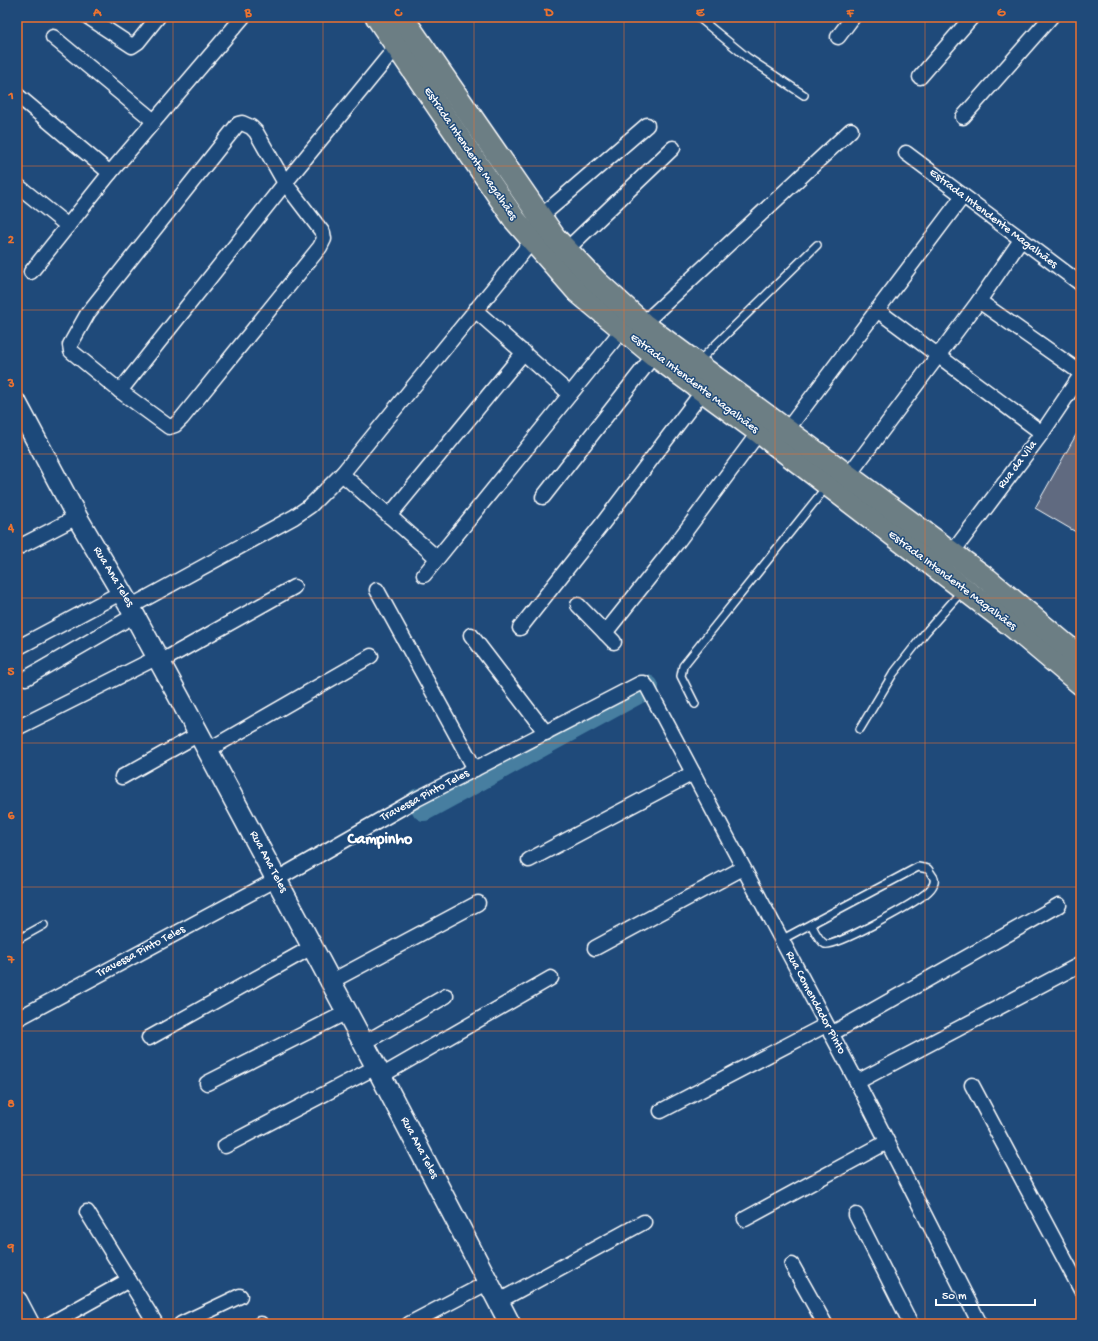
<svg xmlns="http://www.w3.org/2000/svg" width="1098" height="1341" font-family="'Gochi Hand',sans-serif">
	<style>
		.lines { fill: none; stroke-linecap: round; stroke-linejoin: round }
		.river { stroke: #467ea0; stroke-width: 24 }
		.building { fill: #606b80; stroke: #fff }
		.lane-casing { stroke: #fff; stroke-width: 10 }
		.street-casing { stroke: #fff; stroke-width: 17 }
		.secondary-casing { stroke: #fff; stroke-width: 23 }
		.primary-casing { stroke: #fff; stroke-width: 25 }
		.lane { stroke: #1f4a7a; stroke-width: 7 }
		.street { stroke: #1f4a7a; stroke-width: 14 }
		.secondary { stroke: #1f4a7a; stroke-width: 20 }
		.primary { stroke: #6c7e84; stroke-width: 22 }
		.grid { fill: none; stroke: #eb7230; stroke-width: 1; stroke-opacity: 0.55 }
		.labels { text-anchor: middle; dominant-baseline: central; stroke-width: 3; stroke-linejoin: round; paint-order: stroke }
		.street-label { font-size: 12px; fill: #fff; stroke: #1f4a7a }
		.district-label { font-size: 16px; font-weight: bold; fill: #fff; stroke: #1f4a7a }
		.neatline { fill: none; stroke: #eb7230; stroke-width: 1.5 }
		.grid-label { font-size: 13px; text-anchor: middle; font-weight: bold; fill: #eb7230 }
	</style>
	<rect width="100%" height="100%" fill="#1f4a7a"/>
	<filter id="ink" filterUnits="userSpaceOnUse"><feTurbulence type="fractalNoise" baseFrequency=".025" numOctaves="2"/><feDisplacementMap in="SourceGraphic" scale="8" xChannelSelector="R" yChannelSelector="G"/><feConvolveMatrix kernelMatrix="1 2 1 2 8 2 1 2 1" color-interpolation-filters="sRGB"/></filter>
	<g filter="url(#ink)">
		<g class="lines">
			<path class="river" d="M419,800L424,809L647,687"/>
		</g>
		<path class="building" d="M1081,426V535L1035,508Z"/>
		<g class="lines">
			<g class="lane-casing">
				<g id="lane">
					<path d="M698,17L748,58L804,95"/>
					<path d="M698,362L817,245"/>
					<path d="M695,704L681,676L683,666L827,486"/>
					<path d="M860,729L893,674L925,633L962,591"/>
					<path d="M17,940L44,925"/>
					<path d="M781,940L918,867L928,869L934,878C936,886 927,893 921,897C910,905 835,948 825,944C819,941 814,930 811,924"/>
				</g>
			</g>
			<g class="street-casing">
				<g id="street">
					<path d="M88,17L132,46L138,42L158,17"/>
					<path d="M53,37L154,121"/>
					<path d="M838,37L853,17"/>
					<path d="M920,77L972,17"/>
					<path d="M17,95L110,173"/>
					<path d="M963,117L1051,17"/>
					<path d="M242,123L251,127L256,132L285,183L323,233L324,239L320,247L182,418L175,425L169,427L120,391L71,351L70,345L88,313L238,124Z"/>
					<path d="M906,153L1081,284"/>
					<path d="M17,185L68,226"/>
					<path d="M539,218L647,125"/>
					<path d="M565,251L673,148"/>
					<path d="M31,272L110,173L243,17"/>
					<path d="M979,301L1081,373"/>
					<path d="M475,310L570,394"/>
					<path d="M877,310L1042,433"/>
					<path d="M643,324L851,130"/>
					<path d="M120,391L285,183L397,46"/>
					<path d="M787,430L963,196"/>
					<path d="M342,474L437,558"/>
					<path d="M848,476L979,301L1021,240"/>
					<path d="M543,497L654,355"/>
					<path d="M389,516L524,352"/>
					<path d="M17,548L77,517"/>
					<path d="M952,553L1042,433L1081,375"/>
					<path d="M424,575L622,330"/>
					<path d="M377,590L475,769"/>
					<path d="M578,605L614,642"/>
					<path d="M130,607L294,517L310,506L342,474L532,241"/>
					<path d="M520,628L603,523L703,391"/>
					<path d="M605,633L676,544L759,432"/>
					<path d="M471,635L546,733"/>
					<path d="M17,648L122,592"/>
					<path d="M160,662L294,587"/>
					<path d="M26,678L135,615"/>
					<path d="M17,728L158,657"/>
					<path d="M208,750L371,656"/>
					<path d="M122,777L199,734"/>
					<path d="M529,860L693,773"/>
					<path d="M595,948L743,868"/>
					<path d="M330,982L478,903"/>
					<path d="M17,1019L277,879L417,799L641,683H644L648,688L857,1082L980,1324"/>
					<path d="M831,1034L1059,905"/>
					<path d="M149,1038L312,947"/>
					<path d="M364,1043L446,996"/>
					<path d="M381,1076L551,978"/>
					<path d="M857,1082L1081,964"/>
					<path d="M207,1083L347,1012"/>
					<path d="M972,1085L1081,1290"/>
					<path d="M661,1111L826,1025"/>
					<path d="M225,1146L376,1067"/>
					<path d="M87,1212L156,1324"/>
					<path d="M856,1215L911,1324"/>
					<path d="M745,1219L887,1142"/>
					<path d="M792,1265L825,1324"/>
					<path d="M499,1301L644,1222"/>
					<path d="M50,1324L129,1280"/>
					<path d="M181,1324L240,1296"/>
					<path d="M260,1324H261"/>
					<path d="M409,1324L489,1282"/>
				</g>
			</g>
			<g class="secondary-casing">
				<g id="secondary">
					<path d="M17,404L77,517L130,607L199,734L381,1076L510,1324"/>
					<path d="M17,1301L29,1324"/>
				</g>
			</g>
			<g class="primary-casing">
				<g id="primary">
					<path d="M377,17L515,220L578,292L654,355L759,432L1011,625L1081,684"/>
					<path d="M402,17L555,238L598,283L643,324L987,579L1081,658"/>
				</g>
			</g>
			<use href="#lane" class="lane"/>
			<use href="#street" class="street"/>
			<use href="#secondary" class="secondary"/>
			<use href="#primary" class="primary"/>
		</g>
	</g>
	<path class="grid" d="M173,17V1324M323,17V1324M474,17V1324M624,17V1324M775,17V1324M925,17V1324M17,166H1081M17,310H1081M17,454H1081M17,598H1081M17,743H1081M17,887H1081M17,1031H1081M17,1175H1081"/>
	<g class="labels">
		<g class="street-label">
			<text transform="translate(470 154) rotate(56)">Estrada Intendente Magalhães</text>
			<text transform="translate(993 219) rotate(37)">Estrada Intendente Magalhães</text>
			<text transform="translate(694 384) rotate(37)">Estrada Intendente Magalhães</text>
			<text transform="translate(1018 465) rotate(-53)">Rua da Vila</text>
			<text transform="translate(113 577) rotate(59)">Rua Ana Teles</text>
			<text transform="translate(952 581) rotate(37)">Estrada Intendente Magalhães</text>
			<text transform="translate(425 796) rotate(-28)">Travessa Pinto Teles</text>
			<text transform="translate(268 862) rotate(62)">Rua Ana Teles</text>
			<text transform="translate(141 952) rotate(-28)">Travessa Pinto Teles</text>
			<text transform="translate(815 1003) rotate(62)">Rua Comendador Pinto</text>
			<text transform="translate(419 1148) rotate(62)">Rua Ana Teles</text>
		</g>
		<g class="district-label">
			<text x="380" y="840">Campinho</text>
		</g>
	</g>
	<rect width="1098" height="1341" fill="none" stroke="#1f4a7a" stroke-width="44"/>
	<path d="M936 1299v6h99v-6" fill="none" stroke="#ffffff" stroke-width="2"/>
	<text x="942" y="1299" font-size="12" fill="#ffffff" stroke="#1f4a7a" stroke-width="3" paint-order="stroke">50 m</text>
	<rect x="22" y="22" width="1054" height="1297" class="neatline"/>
	<g class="grid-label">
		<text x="97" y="16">A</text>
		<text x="248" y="16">B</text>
		<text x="398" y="16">C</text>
		<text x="549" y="16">D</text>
		<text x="700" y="16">E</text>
		<text x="850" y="16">F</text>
		<text x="1001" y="16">G</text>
		<text x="11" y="99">1</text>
		<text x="11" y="243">2</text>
		<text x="11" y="387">3</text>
		<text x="11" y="531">4</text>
		<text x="11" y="675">5</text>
		<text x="11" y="819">6</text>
		<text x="11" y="963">7</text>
		<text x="11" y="1107">8</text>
		<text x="11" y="1251">9</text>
	</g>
</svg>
